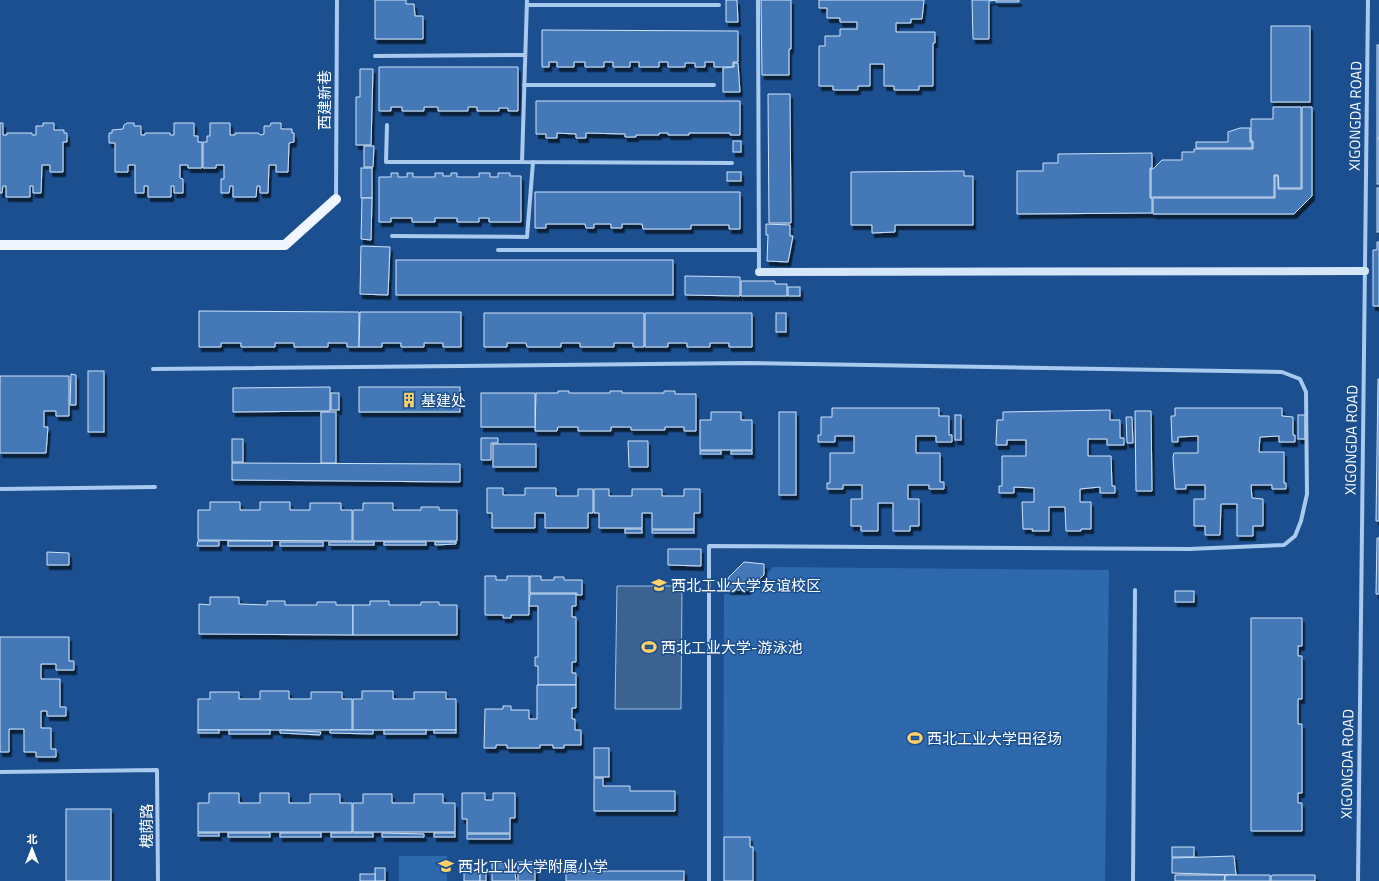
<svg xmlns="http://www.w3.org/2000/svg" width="1379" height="881" font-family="'Titillium Web','Noto Sans SC',sans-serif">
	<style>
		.green { fill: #2e69ad }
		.water { fill: #3c6290; stroke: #9cc4f0 }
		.building { fill: #4478b7; stroke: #cfe3fa; filter: url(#shadow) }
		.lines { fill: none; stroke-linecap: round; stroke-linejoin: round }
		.minor { stroke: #a9c9ee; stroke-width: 4 }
		.secondary { stroke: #d6e6fa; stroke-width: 8 }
		.primary { stroke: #f0f6ff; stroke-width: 10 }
		.labels { text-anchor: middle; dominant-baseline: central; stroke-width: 3; stroke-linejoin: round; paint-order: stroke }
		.street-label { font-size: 15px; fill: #fff; stroke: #1b4f8f }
		.poi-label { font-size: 15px; fill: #fff; stroke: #1b4f8f; text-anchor: start }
	</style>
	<defs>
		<filter id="shadow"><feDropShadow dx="2.5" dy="4.5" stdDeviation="0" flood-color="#0009"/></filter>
	</defs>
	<rect width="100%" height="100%" fill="#1b4f8f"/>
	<g class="green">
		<path d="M773,567L1109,570L1105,881H723L724,594H749Z"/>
		<rect x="399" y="856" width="48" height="25"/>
	</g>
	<path class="water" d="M617,586H682L681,709H615Z"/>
	<g class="building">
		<path d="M375,0H406V4H414L415,16H423V39H375Z"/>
		<path d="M726,0H737L738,22H726Z"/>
		<path d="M761,0H791V49H789V75H762Z"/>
		<path d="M819,0H924L922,19H911V23H896V32H935V43H933V86H919V90H894V86H884V64H870V86H858V90H833V86H819V46H825V36H840V29H857V22H840V18H827V8H819Z"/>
		<path d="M972,0H1019V2H996V0L989,1V39H973Z"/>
		<rect x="1271" y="26" width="39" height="76"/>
		<path d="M542,30L738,31V62H733V67H714V62H705V67H695V63H685V67H668V62H659V67H639V62H630V67H613V62H604V67H585V62H574V67H557V62H549V67H542Z"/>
		<rect x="1377" y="45" width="2" height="93"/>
		<path d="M734,63H738L740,92H723V68L734,67Z"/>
		<path d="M379,67H518V111H508V108H499V111H477V107H468V111H438V107H424V111H402V107H391V111H379Z"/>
		<path d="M360,69H373L371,145H356V97H360Z"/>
		<path d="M768,94H790L791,223H769Z"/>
		<path d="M536,101H740V135H730V133H689V135H668V133H659V135H636V137H625V134L586,133V138H576V134L557,133V138H546V134H536Z"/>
		<path d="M1273,107H1301V188H1279L1278,175H1274V197H1151V169H1153L1162,160H1182V152H1194V149H1253V141H1251V119H1273Z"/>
		<path d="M1302,107H1312V196L1294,214H1153V198H1275V176H1278V189H1302Z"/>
		<path d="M0,123H3V135H7V133H32V135H36V126H43V123H54V130H64V133H67V142H63V172H50V165H42L41,193H33V186H30V197H6V186H3L2,193H0Z"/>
		<path d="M127,123H134V126H141V135H145V133H170V135H174V123H194V136H198V142H202V168H188V165H180V178L183,179V193H174V186H171V197H148V186H144V193H135V165H128V172H115V143H109V133H112V130L123,129L124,125Z"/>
		<path d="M210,123H230V135H235V133H258L261,135L264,134V126H270L271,123H281V129H292V133H294V142L289,143L288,172H276V165H269L268,193H260V186H257L256,197H233V186H230L229,193H221V179H224V165H216V168H203V142H207V136H210Z"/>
		<path d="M1240,128H1250V142H1252V148H1196V142H1228V132Z"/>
		<rect x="1377" y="139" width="2" height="45"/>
		<rect x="733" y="141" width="8" height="11"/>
		<path d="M364,146H374L373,167H364Z"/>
		<path d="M1152,153V168H1150V198H1152V213L1017,214V171H1043V163H1058V154Z"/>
		<rect x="361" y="168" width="11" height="30"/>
		<path d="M964,171V176H973V225H895V232L872,233V225H851V172Z"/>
		<rect x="727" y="172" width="14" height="9"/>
		<path d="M391,173H398V177H407V173H413V177H435V173H443V176H451V173H457V177H479V173H490V177H498V173H510V176H521V222H489V218H479V222H457V218H435V222H412V218H391V222H379V177H391Z"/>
		<rect x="1377" y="188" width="2" height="44"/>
		<path d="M535,192H740V229H729V225H691V229H643L642,224H622V228H611V224H594V228H586L585,224H546V228H535Z"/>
		<path d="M362,198H372L371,240L361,239Z"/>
		<path d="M766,224L790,225V236H793L788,262L767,261L768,235H766Z"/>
		<path d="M1377,242H1379V306H1373V250H1377Z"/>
		<path d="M361,246L390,247L388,295L360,294Z"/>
		<rect x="396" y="260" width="277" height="35"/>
		<path d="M685,276L740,277V296L685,295Z"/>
		<path d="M741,281H775V284H787V296H741Z"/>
		<rect x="788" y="287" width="12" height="9"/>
		<path d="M199,311L359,312V347H347V343H328V347H294V343H275V347H241V343H221V347H199Z"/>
		<path d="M360,312H461V347H443V343H424V347H401V343H382V347H359Z"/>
		<path d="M484,313H644V347H633V343H614V347H580V343H561V347H527L526,343H507V347H484Z"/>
		<path d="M645,313H752V347H729V343H710V347H687V343H668V347H645Z"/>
		<rect x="776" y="313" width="10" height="19"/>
		<rect x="88" y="371" width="16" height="61"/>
		<path d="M71,374L76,375V405H70Z"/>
		<path d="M0,376H69V416H56V411H44V427H48L46,453H0Z"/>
		<path d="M1378,379H1379V521H1376Z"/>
		<path d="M330,387V411L233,412V388Z"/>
		<rect x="359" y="387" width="101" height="25"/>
		<path d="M558,391H569V393H610V391H622V393H664V391H675V394H696V431H684V427H665V430H631V427H611V431H578V427H558L557,431H535L536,393H558Z"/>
		<rect x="331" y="393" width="8" height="17"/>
		<rect x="481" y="393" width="54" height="34"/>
		<path d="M832,408H939V416H949V435H952V442H936V436H916V453H940V482H944V489H929V485H908V499H919V526H910V531H893V503H878V531H861V526H851V499H862V485H843V489H827V483H830V453H854V436H835V442H818V435H821V417H832Z"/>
		<path d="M1175,408H1282V416L1293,417V435H1295V442H1279V436L1260,437L1259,452H1284V483H1286V489H1272V485H1251L1252,498L1263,499V526H1253V536H1237V504H1221L1220,535H1205V526H1194V499H1205V485H1186V489H1175L1173,457L1174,453H1198V436L1178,437V442H1172L1171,416H1175Z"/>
		<path d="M1110,410V420H1120V438H1124V445H1107V439H1088V456H1111L1112,486H1115V493H1100V487L1080,489V502H1091V529H1081V531H1066L1065,507H1049V531H1032L1033,529H1023L1022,502H1034V488L1014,487V493H999V486H1002V456H1026V440H1007V445H996L997,420H1003V412Z"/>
		<path d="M1135,411H1151L1152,491H1136Z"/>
		<rect x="321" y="412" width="15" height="51"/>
		<path d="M711,412H741V420H752V450H700V420H711Z"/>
		<rect x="779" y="412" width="17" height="83"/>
		<rect x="955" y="415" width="6" height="25"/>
		<rect x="1298" y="415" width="7" height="24"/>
		<path d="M1126,417H1132L1133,443H1127Z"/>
		<path d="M481,438H498V443H491V460H481Z"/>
		<rect x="232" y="439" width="11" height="23"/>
		<path d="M628,441H648V467H629Z"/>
		<rect x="493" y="444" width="43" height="23"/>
		<rect x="700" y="451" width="21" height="3"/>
		<rect x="731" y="451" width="21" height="3"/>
		<path d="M232,463L460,464V482L232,480Z"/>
		<path d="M487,488H503V495H525V488H556V496H578V489H593V513H588V528H545V513H535V528H492V513H487Z"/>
		<path d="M594,489H609V496H632V489H662V496H684V489H700V513H694V529H652V513H642V528H599V513H594Z"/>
		<path d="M210,502H240V510H260V502H290V510H310V503H341V510H352V541L198,540V510H210Z"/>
		<path d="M363,503H393V510H421V507H439V510H457V541H353V510H363Z"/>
		<rect x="625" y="529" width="17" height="4"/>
		<rect x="652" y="530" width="42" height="3"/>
		<path d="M1377,538H1379V594H1376Z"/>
		<path d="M198,541H219V546H197Z"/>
		<rect x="228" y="541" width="44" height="5"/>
		<rect x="280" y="542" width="43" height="4"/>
		<rect x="329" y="542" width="45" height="3"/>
		<rect x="384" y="542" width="42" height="3"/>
		<path d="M435,542H456V544L435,545Z"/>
		<path d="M668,549H701V566L668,565Z"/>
		<path d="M47,552L69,553V565H47Z"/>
		<path d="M744,562L764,564V575L748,590H728V578Z"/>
		<path d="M485,576H496V580H507V576H529V615H511V618H503V615H485Z"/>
		<path d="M530,576H541V580H554V577H564V580H582V595H577V593H530Z"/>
		<rect x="1175" y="591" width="19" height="11"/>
		<path d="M530,594H576V606H572V617H576V662H572V673H576V685H538V666H535V657H538V606H529Z"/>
		<path d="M210,597H239V604L267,605V601H285V605H317V602H336V605H353V635L199,634V604L210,605Z"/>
		<path d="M370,601H389V605H421V602H439V605H457V635H353V605H370Z"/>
		<path d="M1251,618H1302V646H1298V656H1302V699H1298V724H1302V793H1298V803H1302V831H1251Z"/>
		<path d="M0,637H69V661H74V670H56V664H41V679H60V707H66V716H47V711H41V728H51V749H56V757H36V752H24V729H9V752H0Z"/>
		<path d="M537,685H576V708H572V719H575V730H581V745H564V748H553V745H540V748H507V745H496V748H484L485,709H503V706H511V710H529V719H537Z"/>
		<path d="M260,691H289V699H311V692H342V699H352V730H198V699H210V692H239V699H260Z"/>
		<path d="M362,691H393V699H414V692H446V699H456V730H353V699H362Z"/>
		<rect x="198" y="730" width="21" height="3"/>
		<rect x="229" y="730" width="41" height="4"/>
		<path d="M280,730L321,732L320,735L280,733Z"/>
		<path d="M330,730H373V734L330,733Z"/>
		<rect x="384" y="730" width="42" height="4"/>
		<rect x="434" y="730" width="22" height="3"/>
		<rect x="594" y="748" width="15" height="29"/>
		<path d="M594,778H603V786H630V791H675V811H594Z"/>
		<path d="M209,793H239V803H260V793H289V803H310V794H340V803H352V832H198V803H209Z"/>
		<path d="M462,793H485V800H493V793H515V818H510V833H467V819H462Z"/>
		<path d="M363,794H392V803H414V794H443V803H455V832H353V803H363Z"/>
		<rect x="66" y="809" width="45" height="72"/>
		<rect x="198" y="833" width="21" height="3"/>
		<rect x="228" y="833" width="42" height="4"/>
		<rect x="280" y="833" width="41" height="4"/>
		<rect x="331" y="833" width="42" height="4"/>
		<path d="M382,833L424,834V837H382Z"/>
		<rect x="434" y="833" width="21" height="4"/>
		<rect x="467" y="834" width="43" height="5"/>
		<path d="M724,837H750V847H753V881H724Z"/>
		<rect x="1172" y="847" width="22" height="10"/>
		<path d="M1234,856L1236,875L1172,873V858Z"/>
		<rect x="518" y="862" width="17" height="19"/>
		<path d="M492,863H514L516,881H492Z"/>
		<rect x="375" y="868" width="10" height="13"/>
		<rect x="464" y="869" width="16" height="12"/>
		<rect x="480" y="871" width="6" height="10"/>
		<rect x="566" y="871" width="118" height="10"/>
		<rect x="360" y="874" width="15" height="7"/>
		<path d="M1175,875H1225L1224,881H1175Z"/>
		<path d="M1227,875H1270V881H1225V877Z"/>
		<path d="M1273,875H1315V881H1271V876Z"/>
	</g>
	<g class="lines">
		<g class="minor">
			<path d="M527,0L522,162L732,163"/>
			<path d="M758,0L759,272"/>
			<path d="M527,5H719"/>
			<path d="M375,56L525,55"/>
			<path d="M524,85H714"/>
			<path d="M387,125L386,162H522"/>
			<path d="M336,199L337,0"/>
			<path d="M392,236L527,237L533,162"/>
			<path d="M498,250H759"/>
			<path d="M153,369L747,363L1282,372L1300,379L1306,392L1307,494L1301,521L1295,536L1284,545L1189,549L709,546V881"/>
			<path d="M0,489L155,487"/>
			<path d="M0,772L157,770L158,881"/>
			<path d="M1133,881L1135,590"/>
			<path d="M1358,881L1368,0"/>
		</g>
		<path class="secondary" d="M759,272L1365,271"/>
		<path class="primary" d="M0,245H285L336,199"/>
	</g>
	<defs>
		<g id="building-bare" transform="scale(1.2)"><path d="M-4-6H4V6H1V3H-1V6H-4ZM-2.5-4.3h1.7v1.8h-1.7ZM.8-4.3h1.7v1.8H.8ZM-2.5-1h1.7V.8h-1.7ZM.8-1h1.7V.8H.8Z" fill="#ffd166" stroke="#1b4f8f" stroke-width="2.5" paint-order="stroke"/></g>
		<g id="university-bare" transform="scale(1.2)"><path d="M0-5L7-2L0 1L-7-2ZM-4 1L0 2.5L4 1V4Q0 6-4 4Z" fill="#ffd166" stroke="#1b4f8f" stroke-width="2.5" paint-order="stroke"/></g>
		<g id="stadium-bare" transform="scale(1.2)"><path d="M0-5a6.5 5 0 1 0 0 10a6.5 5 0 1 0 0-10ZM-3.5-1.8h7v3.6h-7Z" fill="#ffd166" stroke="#1b4f8f" stroke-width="2.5" paint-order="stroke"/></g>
		<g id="school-bare" transform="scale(1.2)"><path d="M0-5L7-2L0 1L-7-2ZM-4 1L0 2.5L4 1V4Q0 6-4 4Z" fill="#ffd166" stroke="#1b4f8f" stroke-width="2.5" paint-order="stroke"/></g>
	</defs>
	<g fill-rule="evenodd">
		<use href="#building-bare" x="409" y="400"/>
		<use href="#university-bare" x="659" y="585"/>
		<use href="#stadium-bare" x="649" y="647"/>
		<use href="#stadium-bare" x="915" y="738"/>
		<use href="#school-bare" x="446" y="866"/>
	</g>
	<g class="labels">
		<g class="street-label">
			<text transform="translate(324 100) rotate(-90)">西建新巷</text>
			<text transform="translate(1355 116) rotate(-89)">XIGONGDA ROAD</text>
			<text transform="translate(1351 440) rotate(-89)">XIGONGDA ROAD</text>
			<text transform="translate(1347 764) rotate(-89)">XIGONGDA ROAD</text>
			<text transform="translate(146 826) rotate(-90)">槐荫路</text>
		</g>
		<g class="poi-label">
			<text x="421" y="400">基建处</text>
			<text x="671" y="585">西北工业大学友谊校区</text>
			<text x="661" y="647">西北工业大学-游泳池</text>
			<text x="927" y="738">西北工业大学田径场</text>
			<text x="458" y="866">西北工业大学附属小学</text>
		</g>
	</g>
	<g transform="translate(32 849)" stroke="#1b4f8f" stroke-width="3" paint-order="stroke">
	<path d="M0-3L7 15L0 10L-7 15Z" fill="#ffffff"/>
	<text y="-6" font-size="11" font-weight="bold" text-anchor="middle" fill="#ffffff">北</text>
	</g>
</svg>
